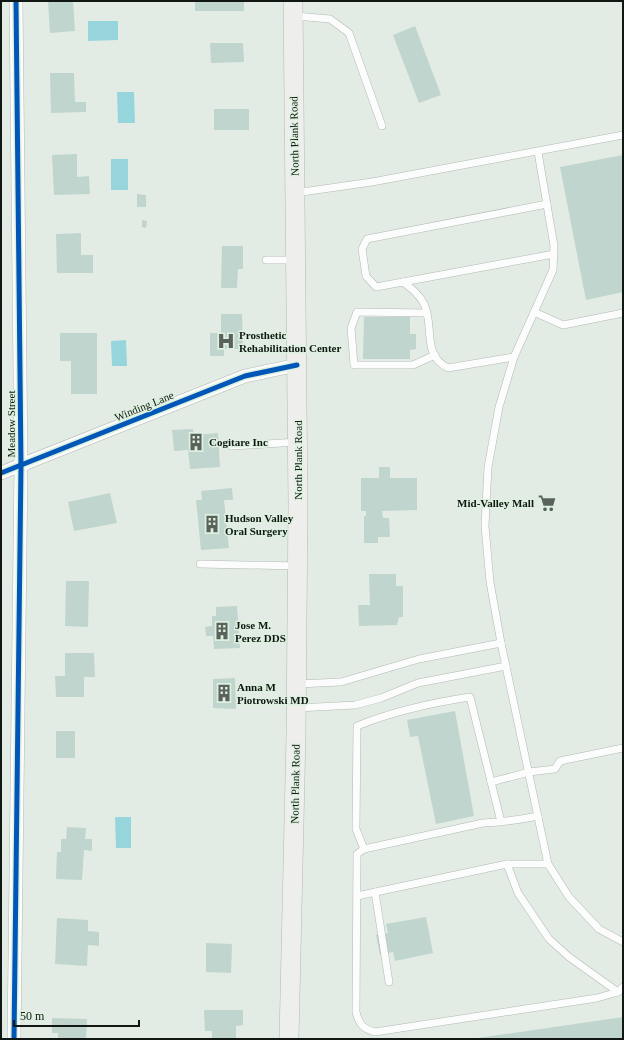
<svg xmlns="http://www.w3.org/2000/svg" width="624" height="1040" font-family="'Times New Roman',serif">
	<style>
		.water { fill: #97d5dc }
		.building { fill: #c0d5cd }
		.lines { fill: none; stroke-linecap: round; stroke-linejoin: round }
		.lane-casing { stroke: #b2b9b3; stroke-width: 8 }
		.street-casing { stroke: #b2b9b3; stroke-width: 14 }
		.secondary-casing { stroke: #b2b9b3; stroke-width: 20 }
		.lane { stroke: #fbfcfb; stroke-width: 7 }
		.street { stroke: #fbfcfb; stroke-width: 13 }
		.secondary { stroke: #eeefec; stroke-width: 19 }
		.cycleway-casing { stroke: #def0e0; stroke-width: 8 }
		.cycleway { stroke: #0057b8; stroke-width: 5 }
		.labels { text-anchor: middle; dominant-baseline: central; stroke-width: 3; stroke-linejoin: round; paint-order: stroke }
		.street-label { font-size: 11px; fill: #111712; stroke: #def0e0 }
		.poi-label { font-size: 11px; font-weight: bold; fill: #111712; stroke: #def0e0; text-anchor: start }
	</style>
	<rect width="100%" height="100%" fill="#e2ece4"/>
	<g class="water">
		<path d="M88,21H118V40L88,41Z"/>
		<path d="M117,92H134L135,123H118Z"/>
		<rect x="111" y="159" width="17" height="31"/>
		<path d="M126,340L127,366H112L111,341Z"/>
		<path d="M131,817V848H116L115,817Z"/>
	</g>
	<g class="building">
		<path d="M48,1H73L75,31L50,33Z"/>
		<rect x="195" y="1" width="49" height="10"/>
		<path d="M415,26L441,95L419,103L393,35Z"/>
		<path d="M210,43H243L244,62L211,63Z"/>
		<path d="M50,73H74L75,102H86V112L51,113Z"/>
		<rect x="214" y="109" width="35" height="21"/>
		<path d="M77,154V177L89,176L90,194L54,195L52,155Z"/>
		<path d="M623,155V292L586,300L560,167Z"/>
		<path d="M137,194L146,195V207H137Z"/>
		<path d="M142,220L147,221L146,228L142,227Z"/>
		<path d="M81,233V255H93V273H57L56,234Z"/>
		<path d="M222,246H243V269H238L237,288H221Z"/>
		<path d="M221,314H242L243,349H224V356H210V333H221Z"/>
		<path d="M364,317H410V334H416V349L410,350V359H363Z"/>
		<path d="M60,333H97V394H71V361H60Z"/>
		<path d="M193,429L194,435L218,433L220,467L190,469L188,450L174,451L172,430Z"/>
		<path d="M379,467H390V478H417V510L382,511L383,518H389L390,537H378V543H364V516H366V511H361V478H379Z"/>
		<path d="M232,488L233,500H224L229,548L201,550L196,500H202L201,491Z"/>
		<path d="M110,493L117,523L74,531L68,502Z"/>
		<path d="M369,574H396V586H403V617H399L397,625L359,626L358,605H370Z"/>
		<path d="M66,581H89L88,627L65,626Z"/>
		<path d="M237,606L240,648L214,649L213,636H206L205,627L212,626V616H216V607Z"/>
		<path d="M65,653H94L95,677H84V697H56L55,676H65Z"/>
		<path d="M235,678L236,709L213,708V679Z"/>
		<path d="M455,711L474,816L436,824L418,736L410,737L407,720Z"/>
		<rect x="56" y="731" width="19" height="27"/>
		<path d="M67,827L86,828L85,839H92V851L84,850L82,880L56,879L57,852H61V839H66Z"/>
		<path d="M426,917L433,953L395,961L393,952L380,955L376,935L388,933L386,924Z"/>
		<path d="M57,918L88,920V931L99,932V946L88,945L87,966L55,964Z"/>
		<path d="M206,943L232,944L231,973L206,972Z"/>
		<path d="M204,1010H243V1025L236,1026V1039H212V1031H205Z"/>
		<path d="M623,1017V1039H478V1038Z"/>
		<path d="M52,1018L87,1019L86,1039H58V1033H52Z"/>
	</g>
	<g class="lines">
		<g class="lane-casing">
			<g id="lane">
				<path d="M295,16L330,19L349,33L382,126"/>
				<path d="M538,152L554,246L553,270L514,357L499,407L488,467L485,526L490,582L501,643L548,864L569,897L599,929L623,942"/>
				<path d="M295,193L372,182L623,135"/>
				<path d="M266,260H294"/>
				<path d="M403,282L554,254"/>
				<path d="M534,312L563,325L623,313"/>
				<path d="M426,313L357,312L351,328L354,365H413L435,355"/>
				<path d="M514,357L448,368C421,354 435,327 424,304C419,294 411,288 403,282L376,287L366,276L362,249L367,239L547,204"/>
				<path d="M232,446L298,442"/>
				<path d="M200,564L298,566"/>
				<path d="M297,684L341,682L419,659L501,643"/>
				<path d="M297,708L355,705L381,698L418,683L506,666"/>
				<path d="M491,782L529,772L555,769L560,761L623,748"/>
				<path d="M501,822L470,697C430,703 394,711 357,726L356,829L364,849L483,823C502,822 519,820 538,816"/>
				<path d="M364,849L357,854L356,1012C359,1024 363,1029 375,1032L597,998L618,992L623,987"/>
				<path d="M507,864L518,893L549,939L569,957L618,992"/>
				<path d="M375,892L389,982"/>
				<path d="M357,896L507,864H548"/>
			</g>
		</g>
		<g class="street-casing">
			<g id="street">
				<path d="M1,473L245,376L297,365"/>
				<path d="M14,1039L21,465L16,1"/>
			</g>
		</g>
		<g class="secondary-casing">
			<path id="secondary" d="M289,1039L296,735L298,504L293,1"/>
		</g>
		<use href="#lane" class="lane"/>
		<use href="#street" class="street"/>
		<use href="#secondary" class="secondary"/>
		<g class="cycleway-casing">
			<g id="cycleway">
				<path d="M1,473L245,376L297,365"/>
				<path d="M14,1039L21,465L16,1"/>
			</g>
		</g>
		<use href="#cycleway" class="cycleway"/>
	</g>
	<defs>
		<g id="hospital-bare" transform="scale(1.38)"><path d="M-5-5h3v3.5h4V-5h3V5h-3V1.5h-4V5h-3Z" fill="#5a625c" stroke="#def0e0" stroke-width="2.5" paint-order="stroke"/></g>
		<g id="building-bare" transform="scale(1.38)"><path d="M-4-6H4V6H1V3H-1V6H-4ZM-2.5-4.3h1.7v1.8h-1.7ZM.8-4.3h1.7v1.8H.8ZM-2.5-1h1.7V.8h-1.7ZM.8-1h1.7V.8H.8Z" fill="#5a625c" stroke="#def0e0" stroke-width="2.5" paint-order="stroke"/></g>
		<g id="supermarket-bare" transform="scale(1.38)"><path d="M-6-5.5h2.5l.6 2H6L4.5 2H-2.5L-4.4-4H-6ZM-1.5 3.2a1.3 1.3 0 1 0 .1 0ZM3 3.2a1.3 1.3 0 1 0 .1 0Z" fill="#5a625c" stroke="#def0e0" stroke-width="2.5" paint-order="stroke"/></g>
	</defs>
	<g fill-rule="evenodd">
		<use href="#hospital-bare" x="226" y="341"/>
		<use href="#building-bare" x="196" y="442"/>
		<use href="#supermarket-bare" x="547" y="503"/>
		<use href="#building-bare" x="212" y="524"/>
		<use href="#building-bare" x="222" y="631"/>
		<use href="#building-bare" x="224" y="693"/>
	</g>
	<g class="labels">
		<g class="street-label">
			<text transform="translate(294 136) rotate(-91)">North Plank Road</text>
			<text transform="translate(144 406) rotate(-22)">Winding Lane</text>
			<text transform="translate(11 424) rotate(-90)">Meadow Street</text>
			<text transform="translate(298 460) rotate(-90)">North Plank Road</text>
			<text transform="translate(295 784) rotate(-89)">North Plank Road</text>
		</g>
		<g class="poi-label">
			<text x="239" y="335">Prosthetic<tspan x="239" dy="13">Rehabilitation Center</tspan></text>
			<text x="209" y="442">Cogitare Inc</text>
			<text x="534" y="503" text-anchor="end">Mid-Valley Mall</text>
			<text x="225" y="518">Hudson Valley<tspan x="225" dy="13">Oral Surgery</tspan></text>
			<text x="235" y="625">Jose M.<tspan x="235" dy="13">Perez DDS</tspan></text>
			<text x="237" y="687">Anna M<tspan x="237" dy="13">Piotrowski MD</tspan></text>
		</g>
	</g>
	<rect width="624" height="1040" fill="none" stroke="#111712" stroke-width="4"/>
	<path d="M14 1020v6h125v-6" fill="none" stroke="#111712" stroke-width="2"/>
	<text x="20" y="1020" font-size="12" fill="#111712" stroke="#def0e0" stroke-width="3" paint-order="stroke">50 m</text>
</svg>
